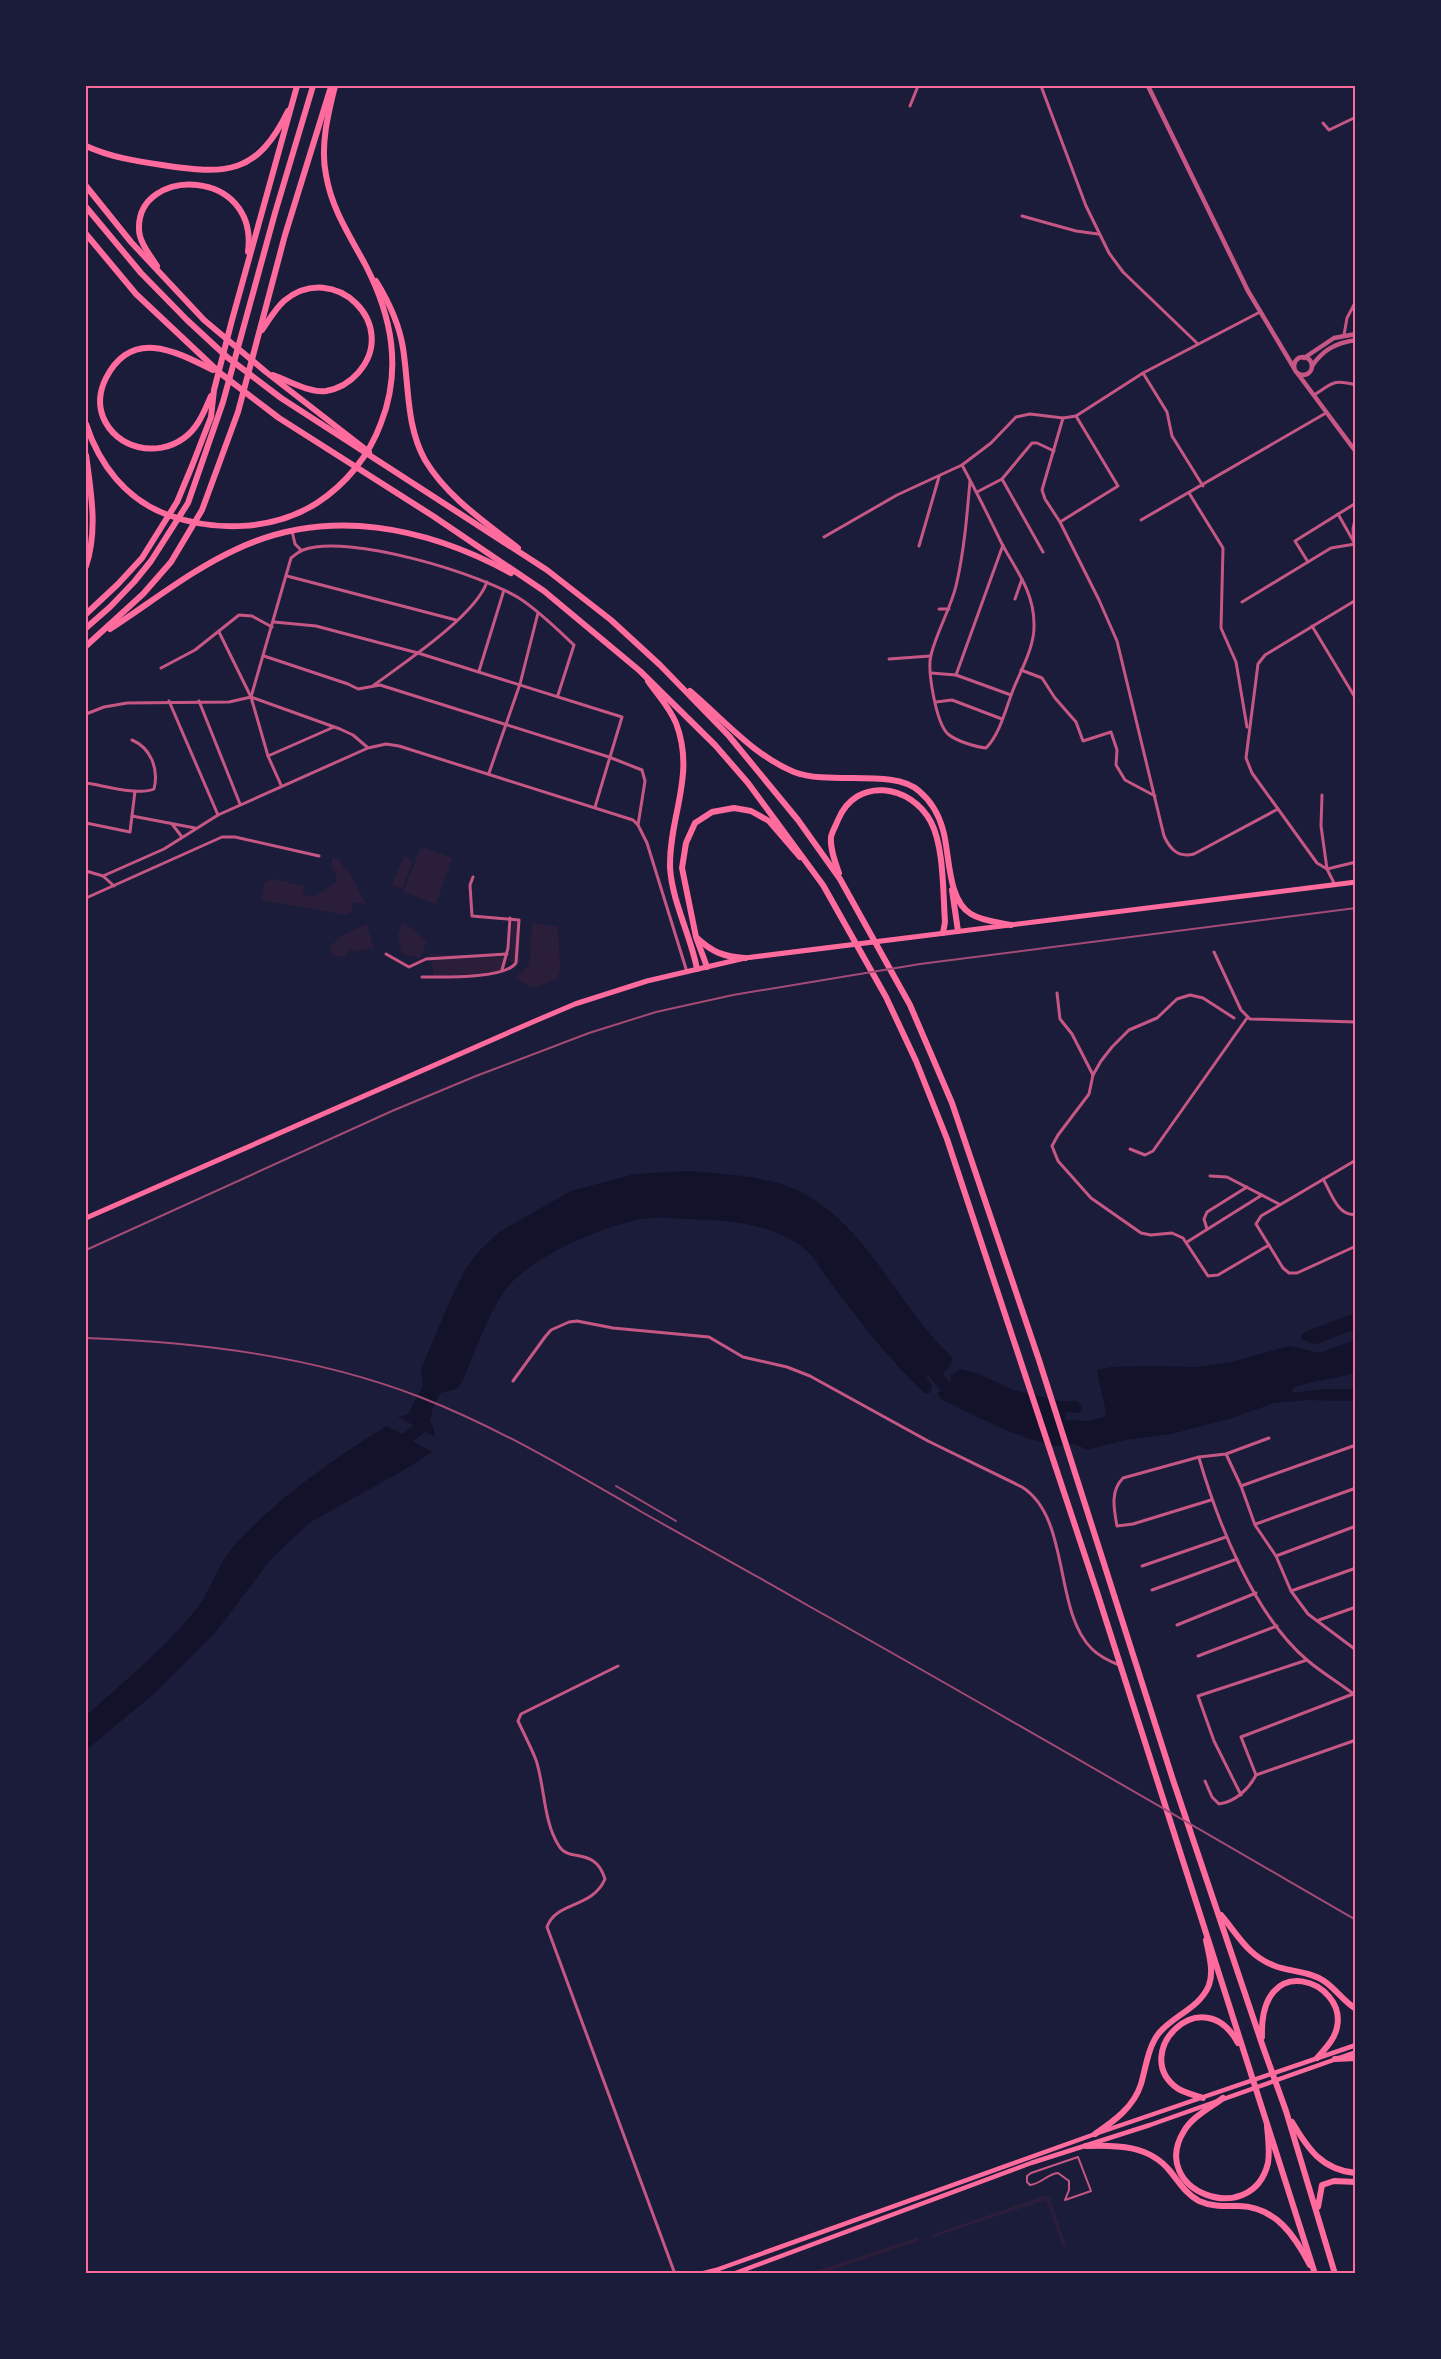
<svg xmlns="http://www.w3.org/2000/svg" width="1441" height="2359" font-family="Arial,sans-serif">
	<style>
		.green { fill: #2a1e3b }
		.water { fill: #12122b }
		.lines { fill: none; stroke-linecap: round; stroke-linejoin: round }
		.river { stroke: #12122b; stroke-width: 12 }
		.pedestrian { stroke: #c65784; stroke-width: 2 }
		.minor { stroke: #c65784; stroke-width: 3 }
		.tertiary { stroke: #c65784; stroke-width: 4.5 }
		.secondary { stroke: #ff6b9d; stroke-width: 4.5 }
		.primary { stroke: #ff6b9d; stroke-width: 5 }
		.motorway { stroke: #ff6b9d; stroke-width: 6 }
		.rail { stroke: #a44b75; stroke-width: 2 }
		.neatline { fill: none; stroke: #ff6b9d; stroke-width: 2 }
	</style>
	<rect width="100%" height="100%" fill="#1b1b3a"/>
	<g class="green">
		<path d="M421,847L452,858L436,904L403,892Z"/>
		<path d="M404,856L413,861L402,889L392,884Z"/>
		<path d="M332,857L340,860L344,868H347L366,904L352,902V911L345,915L261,900L265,882L273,879L304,886L303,894C322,901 322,887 336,883V873L331,869Z"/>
		<path d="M512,921L519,922L520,962H510Z"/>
		<path d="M403,922L427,941L420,958L402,954L398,936Z"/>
		<path d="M532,923L558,927L560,968L557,979L533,988L515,979L529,965Z"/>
		<path d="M367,924L374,948L357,952L350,950L345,957L333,956L330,947L341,936Z"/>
		<path d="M430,954L505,957L504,971L434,977Z"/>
		<path d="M1046,2195L1050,2198L1066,2246L1063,2247L1046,2200L934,2237L931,2235Z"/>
		<path d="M918,2237L919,2241L823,2273H810Z"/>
	</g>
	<g class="water">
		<path d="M689,1171C721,1174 754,1175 784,1185C863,1212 894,1304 952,1357C953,1366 944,1373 937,1377L932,1371L926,1376L932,1385L930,1393H925C890,1361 861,1323 833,1286C824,1275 817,1259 806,1250C772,1222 726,1220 685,1219C673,1218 660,1216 648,1218C608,1223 538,1254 510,1284C491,1305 474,1355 462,1382L456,1389L440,1393L429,1417L435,1433L434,1436L398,1417L408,1414L423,1386L421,1369L449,1303L466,1268L481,1249L499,1232L571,1191L635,1174Z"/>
		<path d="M1355,1313V1329L1317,1344L1310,1343L1301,1338V1335L1305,1332Z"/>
		<path d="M1355,1340V1373C1335,1379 1314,1380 1294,1387L1292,1391L1294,1393L1323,1389H1355V1401L1307,1400L1274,1403L1232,1418L1171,1434L1125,1440L1086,1450C1071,1438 1066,1449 1051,1445C1012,1435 977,1417 941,1399L937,1393L950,1386L951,1375L960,1369L977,1373L1013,1390L1060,1401H1077L1082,1405L1080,1413L1066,1412L1065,1420L1087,1421L1104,1417L1106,1412L1097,1370L1112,1367L1146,1366L1197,1367L1231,1362L1289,1346L1320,1353Z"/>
		<path d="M387,1426L432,1452L409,1467L309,1523L271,1559L215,1633L155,1693L86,1750V1716C122,1683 163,1650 194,1612C211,1592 216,1566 234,1546C277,1498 332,1460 387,1426Z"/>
	</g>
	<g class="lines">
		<g class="river">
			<path d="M924,1360L947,1389L959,1398"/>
			<path d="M396,1446L419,1429L426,1413"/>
		</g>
		<path class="pedestrian" d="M1078,2157L1091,2191L1065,2200L1069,2190V2181L1058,2173C1047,2174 1041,2184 1030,2185L1027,2182V2176L1031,2173Z"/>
		<g class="minor">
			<path d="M1041,86L1086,206L1109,253L1123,272L1198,344"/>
			<path d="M910,106L918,86"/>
			<path d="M1323,123L1329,130L1356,117"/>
			<path d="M1022,216L1076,231L1098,234"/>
			<path d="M1344,335L1347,318L1356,301"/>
			<path d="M1143,373L1167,412L1172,436L1203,486"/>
			<path d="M1314,395C1333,383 1333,379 1356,385"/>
			<path d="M1076,416L1118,486L1060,522L1099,600L1117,641L1164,836C1170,849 1178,858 1194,854L1278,809"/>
			<path d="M962,465C976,491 989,517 1002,544C1016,570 1034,592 1034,624C1035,646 1021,670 1013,690C1006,708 1000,734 986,748C976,747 956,741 948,734C936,723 927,670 931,655C937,631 950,610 956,586C964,552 967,516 970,481"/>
			<path d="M1002,479L1043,552"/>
			<path d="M977,492L1002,479L1032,443H1037L1054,451"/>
			<path d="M1189,493L1223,548L1221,628L1236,662L1247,727"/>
			<path d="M1141,520L1326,413"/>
			<path d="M1060,522L1045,499L1042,490L1063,418"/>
			<path d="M292,531L295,544L301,550"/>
			<path d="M824,537L897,495L962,465L991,443L1016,417L1030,414L1063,418L1076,416L1143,373L1260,312"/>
			<path d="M1354,541L1353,529L1356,514"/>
			<path d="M919,546L939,477"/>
			<path d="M1308,562L1295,541L1356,503"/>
			<path d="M287,576L456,620"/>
			<path d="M1015,599L1022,579"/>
			<path d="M1242,602L1331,548L1355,544L1338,514"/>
			<path d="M939,609H949"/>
			<path d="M274,622L316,626L418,653L622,717L595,807"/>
			<path d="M1312,626L1356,699"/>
			<path d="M219,632L251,697L268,756L281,785"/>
			<path d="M264,656L348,684L358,689L380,685L609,757L642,770L645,781L638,825"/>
			<path d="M889,659L930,656"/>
			<path d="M161,668L195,650L239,615L252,616L272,627"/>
			<path d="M1021,670L1042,678L1055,698L1076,722L1083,741L1111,732L1117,750L1116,765L1125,780L1155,796"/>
			<path d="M479,671L504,590"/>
			<path d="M931,673L956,675L1011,695"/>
			<path d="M956,675L1003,545"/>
			<path d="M374,685C404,663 475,616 487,582"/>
			<path d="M251,697L291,558C295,555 298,552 303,550C347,533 483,574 522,600C541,613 558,630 574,645L558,695"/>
			<path d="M169,701L218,815"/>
			<path d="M199,701L240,804"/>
			<path d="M936,702L952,700L1002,719"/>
			<path d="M86,714L104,707L127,703L229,702L251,697L340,729L353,735L367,747"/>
			<path d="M268,756L334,727"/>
			<path d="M489,773L520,684L538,613"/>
			<path d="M86,783C102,785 139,796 154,789C159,769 151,748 132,740"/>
			<path d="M1322,795L1321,826L1327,869L1356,862"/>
			<path d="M132,816L195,828"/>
			<path d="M86,823L130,832L135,791"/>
			<path d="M172,824L182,837"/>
			<path d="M86,871L103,876L114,886"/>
			<path d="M103,876L164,849L218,815L368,748L386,744L399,746L633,820L638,825L647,843L687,972"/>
			<path d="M1335,885L1327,869L1317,863L1252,773L1246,758L1258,664L1265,655L1356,600"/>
			<path d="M86,898L222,837H235L319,856"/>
			<path d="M1214,952L1241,1010L1250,1019L1356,1022"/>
			<path d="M386,954L409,967L426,959L507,954"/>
			<path d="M502,970L508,948L510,918"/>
			<path d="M422,977C443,977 504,979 516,963L519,920L472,916L470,885L473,877"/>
			<path d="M1057,993L1060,1019L1072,1034L1093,1075"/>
			<path d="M1234,1018L1203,998L1190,995L1177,999L1157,1018L1129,1030L1112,1047L1101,1061L1093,1075L1089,1094L1058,1135L1052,1146L1058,1161L1091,1198L1141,1233L1151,1235L1172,1233L1183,1238L1208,1276L1218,1275L1269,1245"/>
			<path d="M1130,1149L1145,1155L1153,1151L1247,1018"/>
			<path d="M1356,1160L1261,1216L1256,1224L1283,1268L1289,1273H1297L1356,1246"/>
			<path d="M1210,1176L1227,1177L1279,1204"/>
			<path d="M1323,1179C1331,1192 1338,1218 1356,1214"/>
			<path d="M1207,1229L1204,1219L1207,1212L1247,1187"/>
			<path d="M1187,1242L1262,1195"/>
			<path d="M513,1381L545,1337L551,1330L569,1322L577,1321L613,1328L709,1337L743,1357L787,1367L810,1376L928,1441L1022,1487C1071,1518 1053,1611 1092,1649C1099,1656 1109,1661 1119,1665"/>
			<path d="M1226,1454L1241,1486L1255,1525L1276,1556L1291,1591L1308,1614L1356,1650"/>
			<path d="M1199,1458C1218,1523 1254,1615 1307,1660C1322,1673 1340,1683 1356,1696"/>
			<path d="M1241,1486L1356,1445"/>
			<path d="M1211,1500L1133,1524L1117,1526C1114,1509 1110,1491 1123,1478L1199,1457L1226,1454L1269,1438"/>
			<path d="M1256,1524L1356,1488"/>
			<path d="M1276,1556L1356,1526"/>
			<path d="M1142,1566L1226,1537"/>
			<path d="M1152,1590L1237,1559"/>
			<path d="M1291,1591L1356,1568"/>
			<path d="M1319,1620L1356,1607"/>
			<path d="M1177,1625L1256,1593"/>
			<path d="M1198,1656L1277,1626"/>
			<path d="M618,1666L521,1714L518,1721C524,1734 531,1747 536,1760C545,1787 543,1821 559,1846C569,1863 595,1846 605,1879C592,1909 556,1901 547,1927L675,2274"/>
			<path d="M1256,1775L1241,1737L1353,1694"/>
			<path d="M1205,1781L1212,1797L1219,1804C1235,1802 1249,1789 1256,1775L1356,1740"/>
			<path d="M1241,1795L1214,1741L1198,1696L1307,1660"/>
		</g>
		<g class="tertiary">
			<path d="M1148,86L1248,291L1294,368"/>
			<circle cx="1303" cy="366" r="9"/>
			<path d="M1304,358L1334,338L1356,334"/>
			<path d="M1312,366C1323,350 1335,343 1356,340"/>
			<path d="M1298,374L1356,452"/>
		</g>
		<g class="secondary">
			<path d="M700,2274L716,2270L1095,2134L1356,2045"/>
			<path d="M733,2274L1031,2163L1150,2125L1356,2052"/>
		</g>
		<path class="primary" d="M86,1218L535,1021L575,1004L647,981L745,958L1356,882"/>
		<g class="motorway">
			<path d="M86,146C110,157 135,161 162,165C226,175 257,175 288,111"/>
			<path d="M86,186L131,242L204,320L266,372L369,452"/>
			<path d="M86,207L141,273L187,320L227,357L281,398L547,570L611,620L660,665L729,736L798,820L840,879L910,1005L952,1103L1039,1360L1173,1780L1263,2047L1286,2111L1335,2274"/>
			<path d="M86,234L136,294L220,373L279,418L433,516L544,591L640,671L715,745L748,783L823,885L886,997L916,1061L947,1139L1097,1592L1315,2274"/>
			<path d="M157,266C150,255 139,242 139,229C137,166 259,167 248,252"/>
			<path d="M376,281C389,302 399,323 403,348C409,386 406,426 425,460C447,497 485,522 518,548"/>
			<path d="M262,330C269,320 275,309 284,301C334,259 401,325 358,373C350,382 338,389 326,391C309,393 289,381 273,375"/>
			<path d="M211,396C204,412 198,428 184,438C157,458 116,449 103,417C98,404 100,390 106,378C132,328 175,351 213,370"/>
			<path d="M86,424C99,464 126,500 168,515C215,532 273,531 317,503C346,484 369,456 381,423C402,369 392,317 366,266C350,236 332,210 326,175C320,146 328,114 335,86"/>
			<path d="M86,455C91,492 98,530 86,566"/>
			<path d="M86,614L118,584L142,558L177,502L192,466L211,417L214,390L232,320L297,86"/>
			<path d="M86,628L110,607L134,582L151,561L188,503L223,402L275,213L313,86"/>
			<path d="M110,629C152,602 191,570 237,549C329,506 426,527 511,573"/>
			<path d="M86,646L143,594L171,562L202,510L238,412L285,235L330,90"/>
			<path d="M648,681C657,694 670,708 676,723C696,775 669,816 670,867C672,902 691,936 697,969"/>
			<path d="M690,691C723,719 753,755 794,772C830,786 894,768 919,791C931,801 939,815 943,830C950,854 947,900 971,914C982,921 998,922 1011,925"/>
			<path d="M839,873C835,862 830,849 831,837C832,832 836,825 838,820C856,776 911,784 931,822C944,847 943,893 945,922L943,933"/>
			<path d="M952,890L958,931"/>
			<path d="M697,938C712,952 724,957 745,958"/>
			<path d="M707,967L696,937L682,868L686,843L695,823L712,812L734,808L751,811L769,821L800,857"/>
			<path d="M1221,1915C1238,1935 1248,1956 1275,1966C1291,1972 1309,1971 1324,1981C1336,1989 1343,2001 1356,2009"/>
			<path d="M1262,2037C1259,1948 1347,1981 1337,2027C1335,2039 1325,2049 1317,2058"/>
			<path d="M1335,2059L1356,2058"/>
			<path d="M1203,2098C1195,2095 1184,2093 1177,2088C1129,2053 1203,1978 1238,2043"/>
			<path d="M1223,2098C1210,2108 1192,2117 1184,2131C1147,2191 1252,2230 1268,2163C1270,2151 1268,2137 1267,2126"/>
			<path d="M1292,2122C1308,2149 1322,2170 1356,2173"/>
			<path d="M1095,2134C1114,2121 1134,2107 1141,2084C1146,2067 1148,2047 1159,2033C1174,2015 1200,2008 1209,1985C1214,1971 1209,1955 1206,1940"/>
			<path d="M1086,2146C1117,2145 1149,2145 1170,2171C1179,2182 1186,2194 1199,2201C1212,2207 1225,2206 1239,2206C1276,2207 1295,2236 1310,2265"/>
			<path d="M1318,2207L1322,2185L1334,2181L1356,2182"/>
		</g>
		<g class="rail">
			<path d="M86,1250L392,1111L476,1076L589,1033L656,1012L733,995L920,964L1356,908"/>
			<path d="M86,1338C198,1342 314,1356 420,1397C497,1427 568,1469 640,1511C696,1543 752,1573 807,1605C991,1708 1173,1814 1356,1920"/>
			<path d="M616,1486L676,1521"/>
		</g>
	</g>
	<rect width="1441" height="2359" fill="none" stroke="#1b1b3a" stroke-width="174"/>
	<rect x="87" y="87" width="1267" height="2185" class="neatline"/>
</svg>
